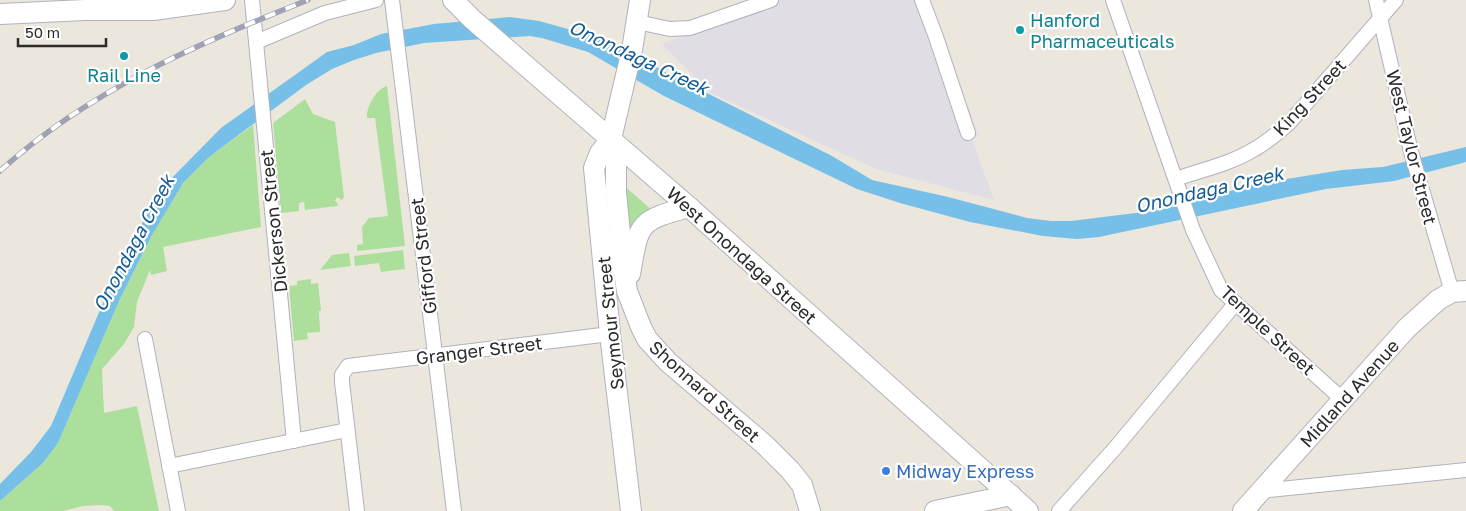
<svg xmlns="http://www.w3.org/2000/svg" width="1466" height="511" font-family="'Golos Text',sans-serif">
	<style>
		.industrial { fill: #e0dde4 }
		.green { fill: #addf9c }
		.water { fill: #75bfe8 }
		.lines { fill: none; stroke-linecap: round; stroke-linejoin: round }
		.street-casing { stroke: #b0b2bd; stroke-width: 16 }
		.secondary-casing { stroke: #b0b2bd; stroke-width: 22 }
		.street { stroke: #fff; stroke-width: 14 }
		.secondary { stroke: #fff; stroke-width: 20 }
		.rail-casing { stroke: #a0a1b4; stroke-width: 5.5 }
		.rail { stroke: #fff; stroke-width: 4; stroke-dasharray: 11; stroke-linecap: butt }
		.culture-dot { fill: #0f9aa8; stroke: #fff; stroke-width: 2 }
		.shop-dot { fill: #3f7fe0; stroke: #fff; stroke-width: 2 }
		.labels { text-anchor: middle; dominant-baseline: central; stroke-width: 4.5; stroke-linejoin: round; paint-order: stroke }
		.culture-label { font-size: 18px; fill: #0d838f; stroke: #fff; text-anchor: start }
		.street-label { font-size: 18px; fill: #2a2a2a; stroke: #fff }
		.shop-label { font-size: 18px; fill: #366cbe; stroke: #fff; text-anchor: start }
		.water-label { font-size: 19px; font-style: italic; fill: #145c94; stroke: #fff }
	</style>
	<rect width="100%" height="100%" fill="#ece7dd"/>
	<path class="industrial" d="M780,0H928L979,136L972,139L994,200L876,169L711,93L662,44Z"/>
	<g class="green">
		<path d="M387,86L405,246L357,251V245L363,244L362,227L369,218L388,216L375,118H367C366,107 376,89 387,86Z"/>
		<path d="M305,99L313,114L335,122L344,197L342,200L337,197L335,201L338,204L337,206L305,210L304,202L299,203V211L281,213L273,123Z"/>
		<path d="M253,125L261,227L163,247L167,271L151,275L150,270L137,302L134,327L124,344L102,369L104,413L137,406L159,511H114L110,506L101,505L83,506L63,511H0V501L43,463L58,443L119,301L151,237L183,183L209,157Z"/>
		<path d="M621,183L654,212L630,235Z"/>
		<path d="M403,250L405,269L381,272L379,263L355,266L354,256Z"/>
		<path d="M349,253L351,266L320,270L332,255Z"/>
		<path d="M311,279V284L318,283L321,311H319L320,332L307,333L308,339L294,341L289,286L297,285V281Z"/>
	</g>
	<path class="water" d="M510,17L539,21L615,42L663,71L832,156L872,180L948,197L1027,218L1051,221H1071L1160,210L1256,184L1342,170L1383,167L1466,147V162L1394,181L1326,189L1099,237L1077,239L1043,236L970,222L900,203L857,189L664,96L588,52L542,38L530,36L424,43L376,53L354,60L332,69L306,85L209,157L183,183L151,237L119,301L58,443L43,463L0,501V484L31,452L51,426L111,284L136,234L163,187L221,128L327,52L354,45L381,34L434,24Z"/>
	<g class="lines">
		<g class="street-casing">
			<g id="street">
				<path d="M252,0L294,441"/>
				<path d="M392,0L454,511"/>
				<path d="M922,0L936,37L968,133"/>
				<path d="M1113,0L1193,230L1221,290L1342,399"/>
				<path d="M1376,0L1411,152L1452,292"/>
				<path d="M637,22L670,29L690,28L771,0"/>
				<path d="M256,42L325,13L376,0"/>
				<path d="M1176,179C1201,170 1230,164 1253,150C1267,142 1279,132 1290,122L1396,0"/>
				<path d="M145,339L178,511"/>
				<path d="M169,466L347,430"/>
				<path d="M1261,491L1466,470"/>
				<path d="M357,511L342,382V375L348,366L610,334"/>
				<path d="M1059,511L1116,447L1235,304"/>
			</g>
		</g>
		<g class="secondary-casing">
			<g id="secondary">
				<path d="M453,0L472,19L689,207L1028,511"/>
				<path d="M0,14L85,10H153L225,0"/>
				<path d="M611,139L616,156V192L623,265L627,291L641,327L647,339L668,362L765,445L790,470L802,485L810,511"/>
				<path d="M630,274C639,223 637,221 689,207"/>
				<path d="M631,511L610,334L594,168L600,153L611,139L632,50L640,0"/>
				<path d="M935,511L1011,495"/>
				<path d="M1243,511L1407,328L1438,300L1452,292L1466,291"/>
			</g>
		</g>
		<use href="#street" class="street"/>
		<use href="#secondary" class="secondary"/>
		<g class="rail-casing">
			<path id="rail" d="M0,171C88,91 199,43 308,0"/>
		</g>
		<use href="#rail" class="rail"/>
	</g>
	<g class="culture-dot">
		<circle cx="1020" cy="30" r="5"/>
		<circle cx="124" cy="56" r="5"/>
	</g>
	<circle class="shop-dot" cx="886" cy="471" r="5"/>
	<g class="labels">
		<g class="culture-label">
			<text x="1030" y="20">Hanford<tspan x="1030" dy="21">Pharmaceuticals</tspan></text>
			<text x="124" y="75" text-anchor="middle">Rail Line</text>
		</g>
		<g class="street-label">
			<text transform="translate(1309 97) rotate(-47)">King Street</text>
			<text transform="translate(1412 147) rotate(76)">West Taylor Street</text>
			<text transform="translate(273 221) rotate(-96)">Dickerson Street</text>
			<text transform="translate(742 255) rotate(42)">West Onondaga Street</text>
			<text transform="translate(423 256) rotate(-97)">Gifford Street</text>
			<text transform="translate(610 323) rotate(-96)">Seymour Street</text>
			<text transform="translate(1268 330) rotate(43)">Temple Street</text>
			<text transform="translate(479 350) rotate(-7)">Granger Street</text>
			<text transform="translate(705 391) rotate(42)">Shonnard Street</text>
			<text transform="translate(1349 393) rotate(-48)">Midland Avenue</text>
		</g>
		<g class="shop-label">
			<text x="896" y="471">Midway Express</text>
		</g>
		<g class="water-label">
			<text transform="translate(639 57) rotate(25)">Onondaga Creek</text>
			<text transform="translate(1209 189) rotate(-13)">Onondaga Creek</text>
			<text transform="translate(133 243) rotate(-62)">Onondaga Creek</text>
		</g>
	</g>
	<path d="M18 38v8h88v-8" fill="none" stroke="#2a2a2a" stroke-width="2.5"/>
	<text x="25" y="38" font-size="15" fill="#2a2a2a" stroke="#ffffff" stroke-width="4" paint-order="stroke">50 m</text>
</svg>
